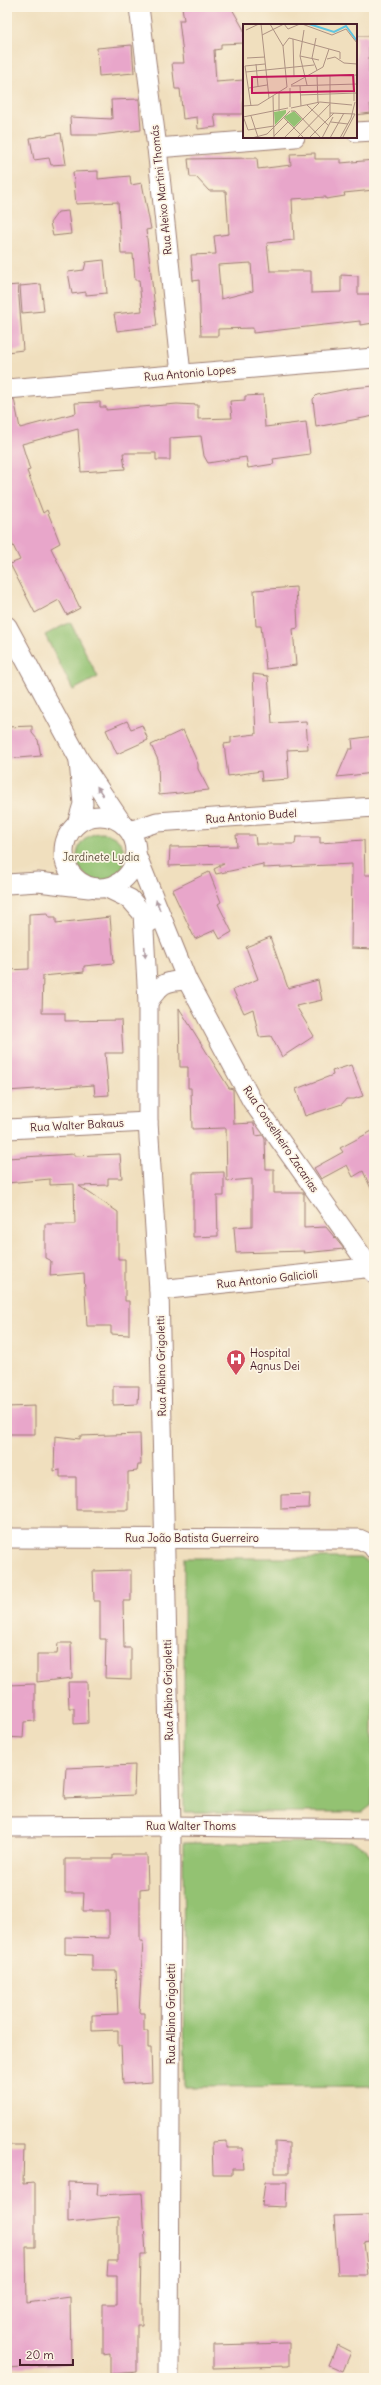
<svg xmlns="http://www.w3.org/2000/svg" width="381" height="2385" font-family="Delius,sans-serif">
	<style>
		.green { fill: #93c272; stroke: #6e704e }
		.building { fill: #e8a6ca; fill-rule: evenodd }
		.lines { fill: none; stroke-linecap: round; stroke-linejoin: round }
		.minor-casing { stroke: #9d7f74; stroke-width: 21 }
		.minor { stroke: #fff; stroke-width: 19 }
		.oneway { fill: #ae9aa0 }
		.labels { text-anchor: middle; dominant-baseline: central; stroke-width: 3.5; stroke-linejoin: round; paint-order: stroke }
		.street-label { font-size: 11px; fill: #4a1f2b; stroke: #fcf5e5 }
		.park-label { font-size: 11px; fill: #605040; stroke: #fcf5e5 }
		.poi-label { font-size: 11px; fill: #4a1f2b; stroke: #fcf5e5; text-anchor: start }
		.inset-river { fill: none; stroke: #61c5df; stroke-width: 2 }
		.inset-road { fill: none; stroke: #ae9283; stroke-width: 1 }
		.view { fill: #c2185b; fill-opacity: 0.15; stroke: #c2185b; stroke-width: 2 }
		.inset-edge { fill: none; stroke: #4a1f2b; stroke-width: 2 }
	</style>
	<rect width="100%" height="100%" fill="#fcf5e5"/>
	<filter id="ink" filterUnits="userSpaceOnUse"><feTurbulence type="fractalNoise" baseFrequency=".025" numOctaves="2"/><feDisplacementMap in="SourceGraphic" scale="8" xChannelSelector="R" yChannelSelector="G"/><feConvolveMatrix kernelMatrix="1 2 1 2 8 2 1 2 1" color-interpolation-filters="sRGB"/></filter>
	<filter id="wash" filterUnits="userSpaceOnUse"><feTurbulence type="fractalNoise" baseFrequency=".012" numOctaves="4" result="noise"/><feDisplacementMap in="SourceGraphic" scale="16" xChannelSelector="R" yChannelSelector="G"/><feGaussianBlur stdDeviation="0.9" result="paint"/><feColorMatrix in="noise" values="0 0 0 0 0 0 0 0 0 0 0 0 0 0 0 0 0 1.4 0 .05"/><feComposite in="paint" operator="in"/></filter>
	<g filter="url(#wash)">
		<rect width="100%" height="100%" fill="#f0dfbe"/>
		<g class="green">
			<path d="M70,622L98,677L73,690L45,635Z"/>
			<circle cx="101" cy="857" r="24"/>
			<path d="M184,1558H360L372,1564L374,1652L372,1805L363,1812H184Z"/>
			<path d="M353,1842L366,1849L373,1861L374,2086L185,2087L183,1843Z"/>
		</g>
		<g id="blocks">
			<g class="building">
				<path d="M182,7H231L244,30V43L221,44V49L214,50L216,82L244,80L243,114H214L216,127L198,129L197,117L183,119L180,89H175L172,63H184L179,20H184Z"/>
				<path d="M356,36H369V73H374V103H370L371,113L356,115Z"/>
				<path d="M132,45L134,73L99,76L97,48Z"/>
				<path d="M139,99L141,130L100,135H71L70,117L112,119L111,100Z"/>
				<path d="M61,133L66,164L51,165L49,158L34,160L30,138Z"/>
				<path d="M315,153V159H341V163L374,160V190L344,193L345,196L326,199V197L292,199L294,240L267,243L270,271H311V293L341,292V275L358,276V294H374V323L360,325V321L253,333V328L218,329V336H201L199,280L193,281L191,255L216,254L214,236L229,234L226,191H209L196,177H190L188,159L257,158L258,169L291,165L290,154ZM251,263L253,291L221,299L218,265Z"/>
				<path d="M98,171V179L130,176L131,185L142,183L151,229L146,230L157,326L117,331L114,314L142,311L139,280H135L133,254H121L118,202L76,204L73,172Z"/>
				<path d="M68,211L71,234L53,236L50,223L58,212Z"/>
				<path d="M104,260L107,293L86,295V292L72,294L68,272L84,270L86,262Z"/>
				<path d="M41,284L44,311L22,313L20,286Z"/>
				<path d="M18,285L23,350L7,352V286Z"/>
				<path d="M374,386V416L316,427L313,399L317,395L352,388Z"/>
				<path d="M263,395L265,427L306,422L310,454L273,459L274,464L248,468L246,457L208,463L204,456L201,436L170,438V460H156V453H123L125,469L81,472L78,429L22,444L30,470L27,471L43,513L47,510L60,543L51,548L80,608L67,615L59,600L35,613L10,564L20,560L7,533V400L14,399L20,428L76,413L75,403L100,402V407H106V410L177,404L198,405V419L232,418L230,401L245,400V396Z"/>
				<path d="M296,587L298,628L293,629L296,665L266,669L261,626H256L254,590Z"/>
				<path d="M253,674L268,676L272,723L306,721L308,749L287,750L289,779L262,781L261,771L228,776L224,744L231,743V737L256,734Z"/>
				<path d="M127,721L131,729L142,725L148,740L117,754L106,730Z"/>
				<path d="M32,726V733L38,740L41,756L7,759V727Z"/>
				<path d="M183,730L198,764V769L209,790L159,795L158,760L151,745Z"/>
				<path d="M374,736V773L337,777L349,749H353L352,739Z"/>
				<path d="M236,835H255L256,844H295L296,837H320V843L364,840L365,875H374V949L351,948L352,864L263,868V864L216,874L214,869L224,864L169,866L170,847L237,846Z"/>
				<path d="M209,872L221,902L218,904L232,932L220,939L215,930L195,939L172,890Z"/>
				<path d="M48,913L49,917H56V923L110,917L114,963L84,966V972L43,976L42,1013H65V1021L121,1020L123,1053H105L109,1095L95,1096L94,1085L7,1091V970L29,969V914Z"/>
				<path d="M270,937L288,988L318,980L322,1000L296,1006L314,1036L282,1057L271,1036L259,1037L253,1009L244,1013L233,990L258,979L246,947Z"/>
				<path d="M179,1008L229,1088L233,1089L234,1124L254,1123L256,1136L263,1135L265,1139L266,1169H274V1193H304V1228L326,1227L344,1249L304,1253L305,1251L236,1253L234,1227L252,1226V1179L227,1181L226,1128L192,1129L191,1088H188V1067H180Z"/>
				<path d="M351,1065L363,1096L354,1099H346L342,1104L305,1116L296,1089L333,1075L332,1071Z"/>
				<path d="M374,1130V1195L363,1171L353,1177L347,1165L321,1179L314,1168L343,1152L340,1148Z"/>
				<path d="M74,1154V1156L120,1154L122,1178H108V1185L79,1186L118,1212V1259H125V1301H129V1335L111,1334V1326H87L84,1273L50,1276L51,1261L45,1258V1224H75L74,1184L50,1185V1179L7,1183V1158Z"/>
				<path d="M224,1172V1196H217L218,1236L193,1237V1173Z"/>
				<path d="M113,1386H139L138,1404L113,1405Z"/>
				<path d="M35,1406V1434H7V1407Z"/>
				<path d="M140,1434L141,1465H138L137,1471L128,1472V1510H76V1477H60V1470L54,1471L55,1436L80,1439V1436Z"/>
				<path d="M310,1494L309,1508L281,1509V1495Z"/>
				<path d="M131,1570V1601H123L124,1648H131V1679L105,1678L106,1639H100V1601H94L93,1571Z"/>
				<path d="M58,1643H71L72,1678L37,1682V1654H57Z"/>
				<path d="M68,1682H87L88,1723L74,1724V1708H69Z"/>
				<path d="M35,1684V1721L24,1722L23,1738L7,1737V1685Z"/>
				<path d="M135,1765L134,1795L64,1798L66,1768Z"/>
				<path d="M113,1855H147L148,1888L140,1889V1941H143L139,2013H144V2031H148V2048H151L152,2082L123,2084L121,2046H118V2030L92,2031V2015L118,2014L116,1971H92V1955L65,1954V1937L109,1938V1911H83L84,1893H65V1859H113Z"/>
				<path d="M227,2141V2148H242L244,2169H232V2175H213L212,2142Z"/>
				<path d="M275,2142L289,2143V2173H275Z"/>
				<path d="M7,2145H24L23,2184L35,2183V2247H26L27,2303L70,2297L71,2364L7,2368Z"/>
				<path d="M68,2182L98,2183L97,2195L142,2193L146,2254H141L140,2304H142V2325H137V2372L110,2374V2353L103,2354V2304H117V2275H107L108,2261H118V2217L68,2222Z"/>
				<path d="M265,2182H287L286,2207L262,2206Z"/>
				<path d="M369,2215L370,2242L364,2243L368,2275H338L334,2216Z"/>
				<path d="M289,2343V2366L213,2368V2345Z"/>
				<path d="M337,2345L351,2352L343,2371L329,2365Z"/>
			</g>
		</g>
	</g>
	<g filter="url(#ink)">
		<use href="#blocks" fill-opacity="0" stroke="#9d7f74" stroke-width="1"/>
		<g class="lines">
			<g class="minor-casing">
				<g id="minor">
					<path d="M139,7L157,148L181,374"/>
					<path d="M356,132L374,131"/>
					<path d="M157,148L295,137"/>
					<path d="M7,389L374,358"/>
					<path d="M7,626L79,759L122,823"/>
					<circle cx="100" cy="852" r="36"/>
					<path d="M77,824L83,804L79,762"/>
					<path d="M130,831L157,822L374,807"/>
					<path d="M136,854L187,980L252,1101L374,1273"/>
					<path d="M7,884L38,882L89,888"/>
					<path d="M107,888L130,899L150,922"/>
					<path d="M143,913L148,1002V1122L159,1290L171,1826L169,2378"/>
					<path d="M148,1002C161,984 163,981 187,980"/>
					<path d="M7,1129L148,1122"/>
					<path d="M159,1290L374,1267"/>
					<path d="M7,1538L359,1539L372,1545L374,1549"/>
					<path d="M7,1827L171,1826L374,1829"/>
				</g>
			</g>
			<use href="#minor" class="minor"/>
		</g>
		<defs><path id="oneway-solid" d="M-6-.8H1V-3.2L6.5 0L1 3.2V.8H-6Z"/></defs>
		<g class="oneway">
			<use href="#oneway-solid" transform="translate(100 791) rotate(-124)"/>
			<use href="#oneway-solid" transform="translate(158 905) rotate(-110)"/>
			<use href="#oneway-solid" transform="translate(145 952) rotate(87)"/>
		</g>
	</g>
	<defs>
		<g id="hospital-pin" transform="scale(1)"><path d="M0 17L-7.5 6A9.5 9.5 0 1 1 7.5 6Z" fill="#d1495b" stroke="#fcf5e5"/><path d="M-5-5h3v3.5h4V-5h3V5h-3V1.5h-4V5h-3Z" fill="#fff"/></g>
	</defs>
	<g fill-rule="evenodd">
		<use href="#hospital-pin" x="236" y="1359"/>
	</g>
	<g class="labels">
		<g class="street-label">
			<text transform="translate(161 190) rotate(-96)">Rua Aleixo Martini Thomás</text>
			<text transform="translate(190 373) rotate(-5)">Rua Antonio Lopes</text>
			<text transform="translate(251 816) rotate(-4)">Rua Antonio Budel</text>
			<text transform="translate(77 1125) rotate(-3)">Rua Walter Bakaus</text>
			<text transform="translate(281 1139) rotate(56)">Rua Conselheiro Zacarias</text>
			<text transform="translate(267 1279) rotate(-6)">Rua Antonio Galicioli</text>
			<text transform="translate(161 1366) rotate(-91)">Rua Albino Grigoletti</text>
			<text x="192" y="1538">Rua João Batista Guerreiro</text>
			<text transform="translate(168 1690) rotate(-91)">Rua Albino Grigoletti</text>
			<text x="191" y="1826">Rua Walter Thoms</text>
			<text transform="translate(171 2014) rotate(-90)">Rua Albino Grigoletti</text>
		</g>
		<g class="park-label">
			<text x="101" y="857">Jardinete Lydia</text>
		</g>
		<g class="poi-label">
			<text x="250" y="1353">Hospital<tspan x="250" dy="13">Agnus Dei</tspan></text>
		</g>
	</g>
	<g transform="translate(243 24)">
		<rect width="114" height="114" fill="#f0dfbe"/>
		<path d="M43,86V89L32,101L31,88ZM51,87L59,95L51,103L41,93Z" fill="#93c272"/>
		<path class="inset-river" d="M66,0L91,8L103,2L114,17"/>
		<path class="inset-road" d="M18,0L26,74M27,0L40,22L44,63M41,0L45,5L57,0M59,0L89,11L103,5L114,19M3,6L16,0M61,6L57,32L64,61M19,11L41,0M73,14L69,34L74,46M50,15L51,52M40,22L46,14L50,15L97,28V35M57,32L76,36M4,34L22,33M84,35L92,33L101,39L114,40M13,40L15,62M3,48L71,41M111,51V77M87,52V93M48,61L80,43L86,25M48,62L114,60M57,62L58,82M6,64L24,61M47,64V83M36,68V87M57,71L114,69M30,72L31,114M75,79L74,52L114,51M64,81L86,102M0,82L15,81L44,63M8,82L2,42L22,40M48,84L77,78L109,81M48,87H52L78,114M87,89L112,90L100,113M0,92L5,106L31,102M8,92L15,113M0,93L45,84M40,93L61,114M88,98L105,100M31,112L45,98M9,114L24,110L47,87M41,114L76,79M54,114L87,80M66,114L91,89M79,114L90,93M87,114L101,89M97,114L108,94L112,78"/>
		<path class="view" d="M110,51L111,67L9,69V53Z"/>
		<rect width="114" height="114" class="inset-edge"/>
	</g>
	<rect width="381" height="2385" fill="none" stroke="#fcf5e5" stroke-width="24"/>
	<path d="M20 2359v6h53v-6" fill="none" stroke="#4a1f2b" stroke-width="2"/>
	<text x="26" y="2359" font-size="12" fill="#4a1f2b" stroke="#fcf5e5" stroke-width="3" paint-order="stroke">20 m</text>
</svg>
